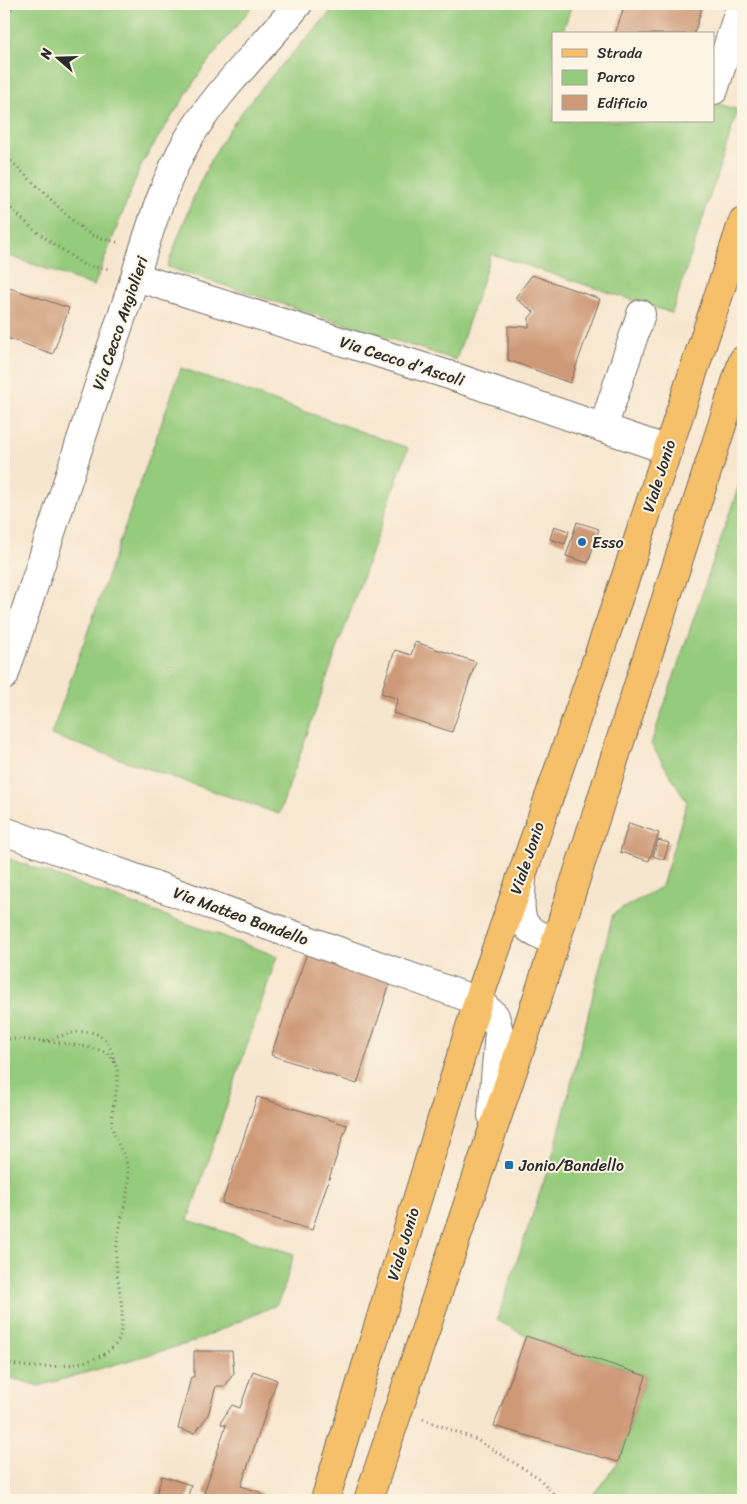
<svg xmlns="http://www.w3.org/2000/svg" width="747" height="1504" font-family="Sriracha,sans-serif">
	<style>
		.green { fill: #95cb7c; stroke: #607b54 }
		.building { fill: #ce9977 }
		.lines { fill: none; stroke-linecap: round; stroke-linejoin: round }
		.minor-casing { stroke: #726c64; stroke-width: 30 }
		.major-casing { stroke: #726c64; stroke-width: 30 }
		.path { stroke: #726c64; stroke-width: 3; stroke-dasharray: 1 4; stroke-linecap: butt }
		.minor { stroke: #fff; stroke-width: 28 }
		.major { stroke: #f6c06b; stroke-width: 28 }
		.poi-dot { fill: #1f6fb2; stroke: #fcf5e5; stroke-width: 2 }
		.labels { text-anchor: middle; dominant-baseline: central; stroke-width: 4; stroke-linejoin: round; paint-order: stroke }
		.street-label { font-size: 16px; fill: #2b2b2b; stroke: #fcf5e5 }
		.poi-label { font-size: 16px; fill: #2b2b2b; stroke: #fcf5e5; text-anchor: start }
	</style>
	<rect width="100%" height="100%" fill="#fcf5e5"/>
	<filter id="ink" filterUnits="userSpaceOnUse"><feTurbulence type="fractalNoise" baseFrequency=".02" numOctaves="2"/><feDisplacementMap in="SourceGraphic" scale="10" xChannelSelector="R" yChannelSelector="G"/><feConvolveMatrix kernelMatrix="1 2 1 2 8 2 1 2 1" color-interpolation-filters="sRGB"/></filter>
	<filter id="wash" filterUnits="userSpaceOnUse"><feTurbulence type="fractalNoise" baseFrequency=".0096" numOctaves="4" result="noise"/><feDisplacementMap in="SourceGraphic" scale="20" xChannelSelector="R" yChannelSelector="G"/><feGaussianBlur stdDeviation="1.12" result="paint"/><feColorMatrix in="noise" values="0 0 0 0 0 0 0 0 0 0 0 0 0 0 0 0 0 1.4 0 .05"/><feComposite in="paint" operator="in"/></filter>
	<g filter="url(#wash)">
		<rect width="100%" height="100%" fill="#f7e6cf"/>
		<g class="green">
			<path d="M4,4H254L203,68L142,163L94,286L4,254Z"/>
			<path d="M335,4H572L562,34H553V121H713V102L738,110L672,313L491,254L456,360L167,267C182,228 195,187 216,151C245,100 289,58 328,15Z"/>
			<path d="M181,368L408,448L279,814L51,735Z"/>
			<path d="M739,485L743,486V1500H589L618,1462L646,1376L526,1336L497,1320L556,1145L613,914L662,886L687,802L651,744Z"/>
			<path d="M4,857L277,956L188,1220L294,1254L283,1291L276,1305L193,1342L39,1386L4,1376Z"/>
		</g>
		<g id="blocks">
			<g class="building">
				<path d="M625,4H703L694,34H615Z"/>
				<path d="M532,275L600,299L570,383L508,360V326L529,327V318L534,312L515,298Z"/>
				<path d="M4,286L69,308L53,354L4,337Z"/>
				<path d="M577,522L599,529L588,563L566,556Z"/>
				<path d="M554,526L569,531L565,544L550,539Z"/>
				<path d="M415,642L476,662L452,732L393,713L398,699L381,693L395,650L411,655Z"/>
				<path d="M629,823L659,833L649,861L620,852Z"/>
				<path d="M658,840L669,843L664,860L653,856Z"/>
				<path d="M307,953L391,980L357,1084L271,1055Z"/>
				<path d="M257,1097L347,1125L312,1230L222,1203Z"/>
				<path d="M526,1336L646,1376L618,1462L494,1426Z"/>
				<path d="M194,1351H232L234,1373L225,1386H216L208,1415L195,1433L178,1429L191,1377H194Z"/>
				<path d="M253,1371L277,1380L241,1486L262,1493L260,1500H221L204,1493L226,1425L221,1424L222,1420L232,1405L240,1408Z"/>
				<path d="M162,1476L191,1485L187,1500H163L155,1498Z"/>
			</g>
		</g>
	</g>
	<g filter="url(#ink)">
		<use href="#blocks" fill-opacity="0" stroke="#726c64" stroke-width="1"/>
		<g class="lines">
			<g class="minor-casing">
				<g id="minor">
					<path d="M714,90L741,4"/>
					<path d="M136,277L452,376L668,450"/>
					<path d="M603,428L641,314"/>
					<path d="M4,676C45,554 83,430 125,307C144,252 158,192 187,141C217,90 261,50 298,4"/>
					<path d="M4,831L478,1001L495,1016L499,1032L492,1115"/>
					<path d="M522,880C519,915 516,931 555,940"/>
				</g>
			</g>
			<g class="major-casing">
				<g id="major">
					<path d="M325,1500L478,1001L626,576L743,221"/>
					<path d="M368,1500L538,996L743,360"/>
				</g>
			</g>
			<g class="path">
				<path d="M4,16L15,4"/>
				<path d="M4,154L74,222L91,235L120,243"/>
				<path d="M4,202L34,230L85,266L111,269"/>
				<path d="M4,1039C20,1038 92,1045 105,1052C130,1067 110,1102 112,1124C113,1140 126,1153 128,1170C131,1196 115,1231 116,1260C117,1284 126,1311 120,1335C114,1363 57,1368 34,1367C24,1367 13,1364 4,1362"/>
				<path d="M43,1042C76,1030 108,1020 115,1064"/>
				<path d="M423,1419L477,1440L539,1478L559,1500"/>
			</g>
			<use href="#minor" class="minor"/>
			<use href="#major" class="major"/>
		</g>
	</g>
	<g class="poi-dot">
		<circle cx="582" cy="542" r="5"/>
		<rect x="504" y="1160" width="10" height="10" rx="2.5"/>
	</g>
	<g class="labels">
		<g class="street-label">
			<text transform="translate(120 323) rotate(-71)">Via Cecco Angiolieri</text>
			<text transform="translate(402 361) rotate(18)">Via Cecco d'Ascoli</text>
			<text transform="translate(659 476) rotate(-72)">Viale Jonio</text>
			<text transform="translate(527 858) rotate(-71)">Viale Jonio</text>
			<text transform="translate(241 916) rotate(20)">Via Matteo Bandello</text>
			<text transform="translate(403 1244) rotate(-73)">Viale Jonio</text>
		</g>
		<g class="poi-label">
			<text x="592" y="542">Esso</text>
			<text x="519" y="1165">Jonio/Bandello</text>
		</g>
	</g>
	<rect width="747" height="1504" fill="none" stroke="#fcf5e5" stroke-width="20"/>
	<rect x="552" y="32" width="162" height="90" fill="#fcf5e5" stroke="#a8a49b"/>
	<rect x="562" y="49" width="25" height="8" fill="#f6c06b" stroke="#a8a49b"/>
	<text x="597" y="58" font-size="15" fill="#2b2b2b">Strada</text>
	<rect x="562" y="70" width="25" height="15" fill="#95cb7c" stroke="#a8a49b"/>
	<text x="597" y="82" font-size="15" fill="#2b2b2b">Parco</text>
	<rect x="562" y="95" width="25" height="15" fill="#ce9977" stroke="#a8a49b"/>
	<text x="597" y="108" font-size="15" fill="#2b2b2b">Edificio</text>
	<g transform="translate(58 58) rotate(290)" stroke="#fcf5e5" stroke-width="4" paint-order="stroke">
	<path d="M0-4L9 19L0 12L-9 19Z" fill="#2b2b2b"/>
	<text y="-8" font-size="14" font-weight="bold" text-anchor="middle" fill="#2b2b2b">N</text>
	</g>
</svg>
